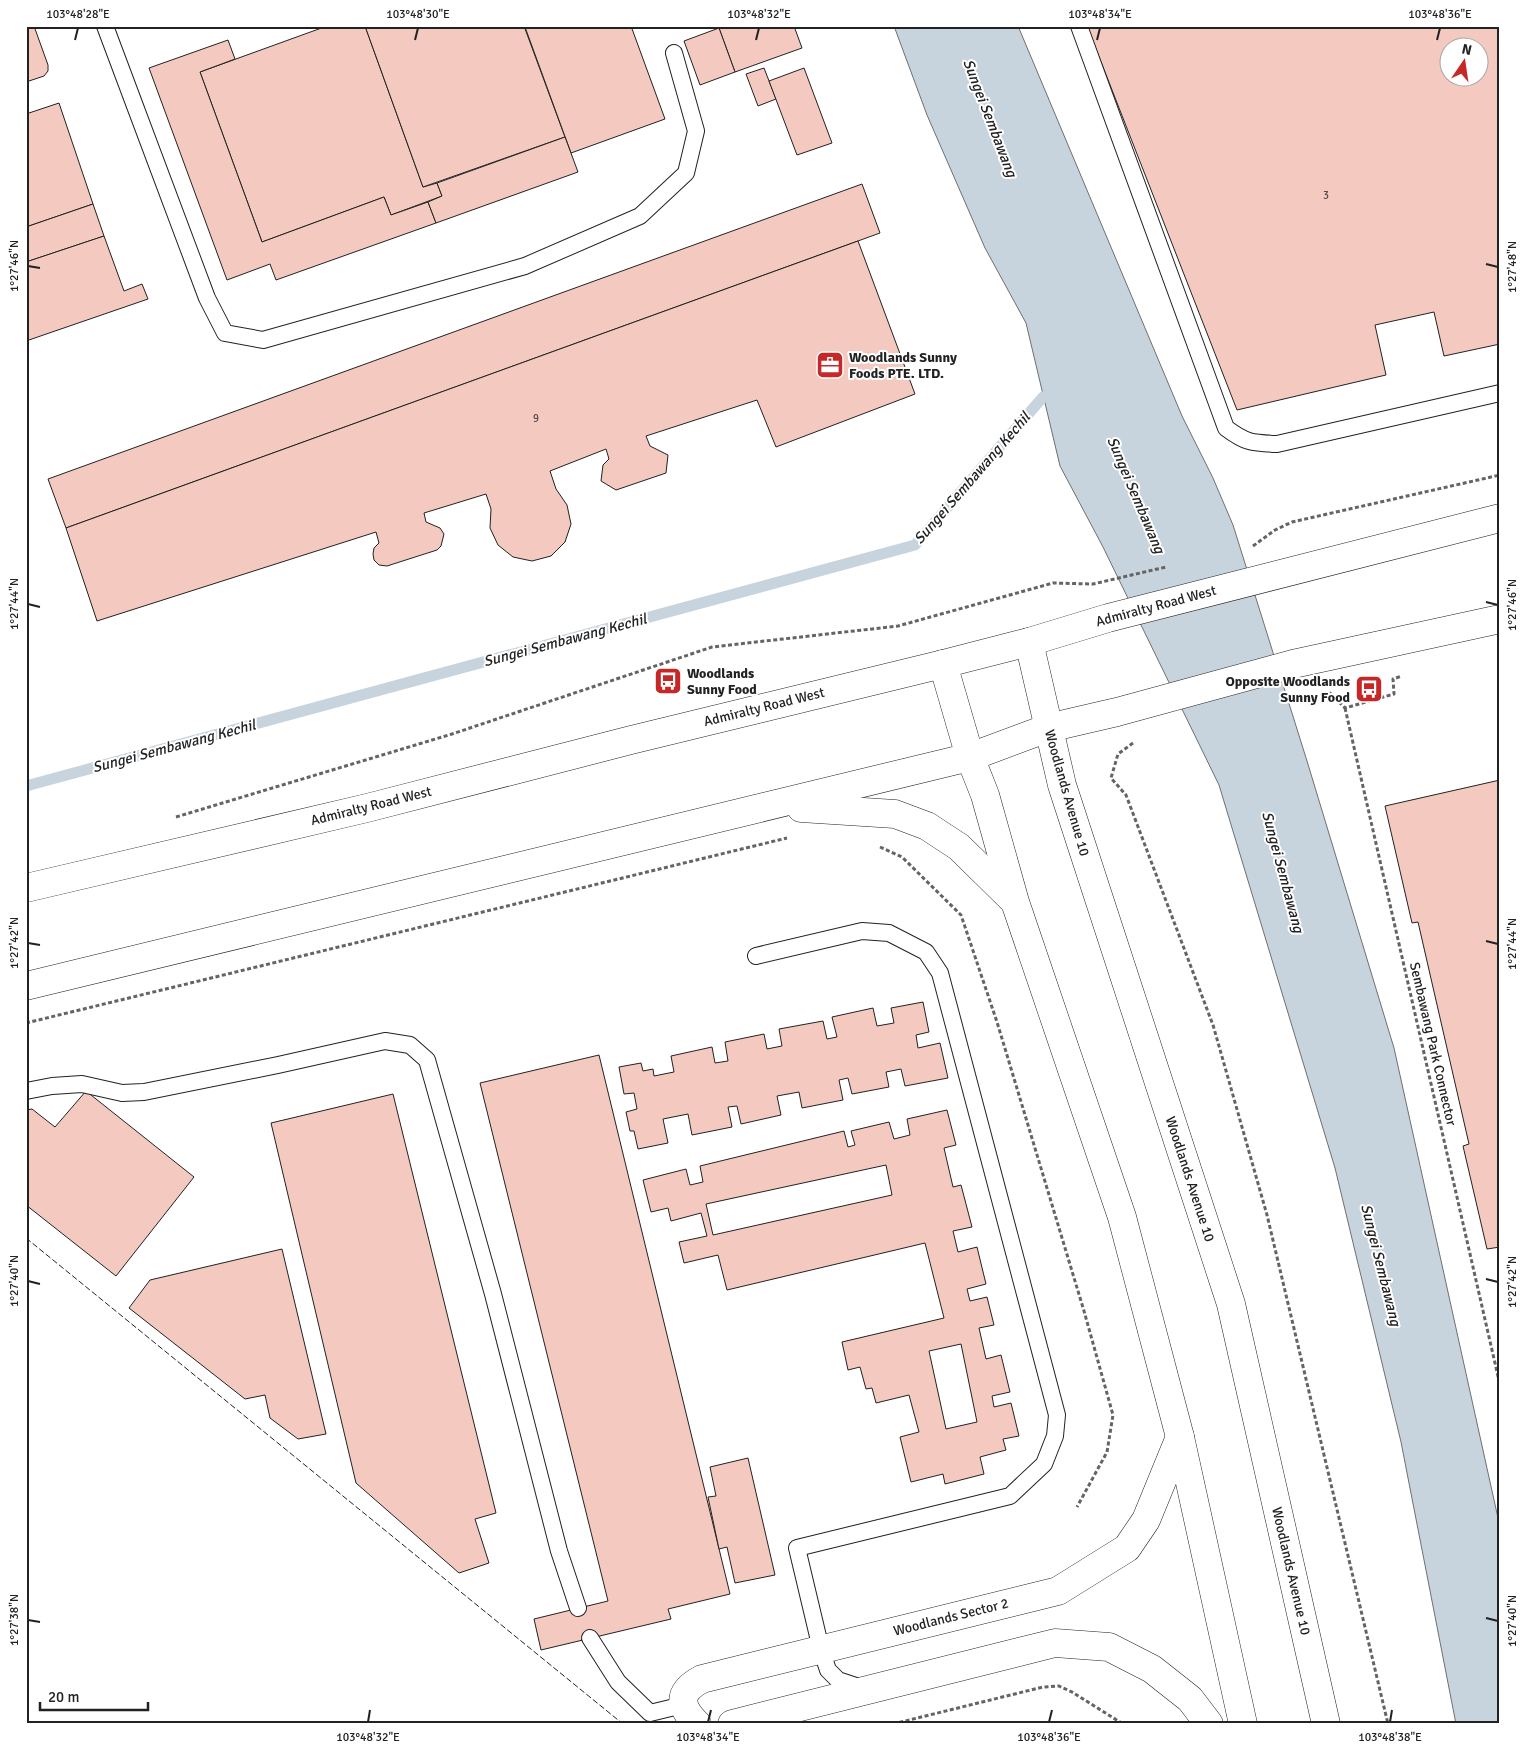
<svg xmlns="http://www.w3.org/2000/svg" width="1526" height="1750" font-family="Signika,sans-serif">
	<style>
		.water { fill: #c7d3dd; stroke: #6f6f6f }
		.lines { fill: none; stroke-linecap: round; stroke-linejoin: round }
		.stream { stroke: #c7d3dd; stroke-width: 11 }
		.building { fill: #f3c9c0; stroke: #222; fill-rule: evenodd }
		.lane-casing { stroke: #222; stroke-width: 18 }
		.street-casing { stroke: #222; stroke-width: 29 }
		.primary-casing { stroke: #222; stroke-width: 29 }
		.path { stroke: #646464; stroke-width: 3; stroke-dasharray: 4 2.5; stroke-linecap: butt }
		.lane { stroke: #fff; stroke-width: 16 }
		.street { stroke: #fff; stroke-width: 28 }
		.primary { stroke: #fff; stroke-width: 28 }
		.fence { stroke: #222; stroke-width: 1; stroke-dasharray: 6 2.5; stroke-linecap: butt }
		.ticks { fill: none; stroke: #222; stroke-width: 2 }
		.labels { text-anchor: middle; dominant-baseline: central; stroke-width: 4; stroke-linejoin: round; paint-order: stroke }
		.number-label { font-size: 11px; fill: #564c4a }
		.poi-label { font-size: 14px; font-weight: bold; fill: #222; stroke: #fff; text-anchor: start }
		.street-label { font-size: 14px; fill: #222; stroke: #fff }
		.water-label { font-size: 15px; font-style: italic; fill: #222; stroke: #fff }
		.neatline { fill: none; stroke: #222; stroke-width: 2 }
		.ticks-label { font-size: 12px; text-anchor: middle; fill: #222 }
	</style>
	<rect width="100%" height="100%" fill="#fff"/>
	<path class="water" d="M894,26H1018L1182,416L1213,478L1233,525L1307,761L1394,1048L1500,1527V1724H1456L1401,1442L1335,1168L1219,785L1103,547L1060,466L1026,323L985,248L927,115Z"/>
	<g class="lines">
		<path class="stream" d="M26,786L915,545L1043,397"/>
	</g>
	<g class="building">
		<path d="M26,26H34L48,65V71L44,76L26,82Z"/>
		<path d="M327,26H365L423,187L437,183L442,196L391,215L384,197L262,242L200,72Z"/>
		<path d="M365,26H524L565,137L423,187Z"/>
		<path d="M528,26H631L665,119L571,153L525,27Z"/>
		<path d="M725,26H794L802,48L735,72L719,28Z"/>
		<path d="M1087,26H1272V28L1280,26H1500V344L1444,356L1434,312L1375,325L1386,375L1237,410ZM1448,48H1478V78H1448Z"/>
		<path d="M719,28L735,72L700,85L684,41Z"/>
		<path d="M228,40L235,59L200,72L262,242L384,197L391,215L428,202L436,223L276,280L270,264L227,280L149,68Z"/>
		<path d="M764,68L776,99L758,106L746,74Z"/>
		<path d="M804,68L832,143L797,155L769,81Z"/>
		<path d="M59,103L93,204L26,227V114Z"/>
		<path d="M565,137L578,172L436,223L428,202L442,196L437,183Z"/>
		<path d="M862,184L880,233L66,528L48,479Z"/>
		<path d="M93,204L104,236L26,262V227Z"/>
		<path d="M104,236L124,291L142,284L148,299L26,341V262Z"/>
		<path d="M858,241L915,394L776,447L757,400L646,436L650,446L668,455L666,473L616,490L601,481L603,465L609,459L606,449L550,471L556,489L567,505L571,524L565,542L551,556L532,561L513,557L498,545L490,528L491,509L486,494L424,513L426,522L440,528L444,534L441,546L437,550L387,566L379,565L374,560L373,554L374,548L379,543L376,532L97,621L66,528Z"/>
		<path d="M1500,780V1247L1487,1249L1463,1146L1469,1144L1418,922L1412,923L1385,806Z"/>
		<path d="M923,1002L929,1032L916,1035L918,1048L940,1043L948,1078L905,1086L901,1069L886,1072L889,1087L852,1094L848,1078L839,1080L843,1100L802,1108L799,1092L777,1096L781,1115L741,1124L737,1106L728,1107L732,1127L692,1135L688,1114L663,1119L668,1143L638,1149L634,1131H630L626,1112L637,1109L634,1093L624,1094L619,1067L641,1063L643,1071L653,1069L654,1076L674,1072L671,1056L712,1047L715,1063L728,1061L725,1042L764,1034L767,1049L782,1046L779,1029L823,1021L827,1039L837,1037L832,1017L873,1008L877,1026L894,1023L891,1008Z"/>
		<path d="M599,1055L730,1594L668,1609L671,1619L541,1650L534,1619L608,1601L480,1083Z"/>
		<path d="M86,1091L194,1177L116,1276L26,1205V1110L32,1109L55,1127Z"/>
		<path d="M393,1094L496,1513L475,1519L489,1563L459,1573L356,1483L271,1123Z"/>
		<path d="M947,1110L956,1145L944,1148L953,1187L961,1185L972,1227L953,1231L958,1252L977,1247L986,1284L967,1289L970,1301L987,1297L994,1325L979,1328L986,1359L1001,1355L1010,1392L992,1396L994,1407L1011,1403L1019,1436L1003,1439L1006,1450L980,1457L984,1474L945,1484L943,1474L911,1482L900,1437L919,1432L909,1395L876,1403L872,1388L866,1389L860,1367L848,1370L842,1342L944,1318L925,1243L727,1290L718,1255L684,1263L679,1242L707,1236L701,1213L671,1221L668,1208L651,1212L643,1180L686,1169L690,1185L703,1182L700,1166L844,1131L848,1147L855,1145L851,1131L889,1122L894,1139L910,1135L907,1119ZM886,1165L892,1195L713,1235L706,1204ZM961,1344L977,1422L946,1429L929,1351Z"/>
		<path d="M282,1249L326,1434L298,1439L270,1418L265,1395L245,1399L129,1308L150,1280Z"/>
		<path d="M748,1458L775,1575L735,1583L727,1547L719,1549L708,1497L716,1496L710,1467Z"/>
	</g>
	<g class="lines">
		<g class="lane-casing">
			<g id="lane">
				<path d="M105,26L207,298L225,333L263,340L525,266L640,216L686,173L696,131L674,53"/>
				<path d="M1079,26L1226,428C1246,443 1252,443 1277,444L1500,393"/>
				<path d="M756,956L862,931L889,933L926,952L940,973L1057,1415L1055,1436L1044,1464L1010,1496L797,1548L821,1649L828,1670L838,1680L865,1689"/>
				<path d="M26,1091L52,1086L82,1084L122,1093L144,1092L278,1065L385,1041L410,1045L427,1060L493,1294L559,1551L578,1608"/>
				<path d="M590,1638L618,1682L650,1713L683,1705"/>
			</g>
		</g>
		<g class="street-casing">
			<g id="street">
				<path d="M697,1724C679,1706 677,1692 702,1679L1058,1591L1127,1548L1146,1520L1180,1437"/>
				<path d="M732,1724L1055,1643L1109,1647L1152,1669L1190,1699L1209,1724"/>
			</g>
		</g>
		<g class="primary-casing">
			<g id="primary">
				<path d="M1029,642L1062,785L1231,1304L1326,1724"/>
				<path d="M943,664L970,757L985,795L1015,902L1122,1217L1180,1437L1243,1724"/>
				<path d="M801,808L895,814L927,826L959,847L1014,901"/>
				<path d="M26,888L367,808L631,740L943,664L1029,642L1108,618L1500,518"/>
				<path d="M26,986L970,757L1048,728L1117,712L1293,664L1500,619"/>
			</g>
		</g>
		<g class="path">
			<path d="M1253,546L1275,530L1292,522L1500,475"/>
			<path d="M1323,693H1330L1345,708L1394,694L1393,679L1402,676"/>
			<path d="M1345,708L1500,1385"/>
			<path d="M1133,743L1118,754L1111,778L1126,795L1213,1025L1267,1215L1388,1724"/>
			<path d="M176,817L452,734L712,647L898,626L1053,583L1093,584L1166,567"/>
			<path d="M880,847L902,857L961,915L997,1022L1084,1311L1113,1415L1107,1452L1077,1507"/>
			<path d="M26,1023L787,838"/>
			<path d="M893,1724L1043,1687L1059,1686L1072,1692L1123,1724"/>
		</g>
		<use href="#lane" class="lane"/>
		<use href="#street" class="street"/>
		<use href="#primary" class="primary"/>
		<path class="fence" d="M26,1238L623,1724"/>
	</g>
	<path class="ticks" d="M75,40L78,28M415,40L418,28M756,40L759,28M1097,40L1100,28M1437,40L1440,28M1486,264L1498,267M28,266L40,268M1486,602L1498,605M28,604L40,607M1486,941L1498,944M28,943L40,945M1486,1279L1498,1282M28,1281L40,1284M1486,1618L1498,1621M28,1620L40,1622M368,1722L370,1710M708,1722L711,1710M1049,1722L1052,1710M1390,1722L1392,1710"/>
	<defs>
		<g id="office-square" transform="scale(1.4375)"><rect x="-9" y="-9" width="18" height="18" rx="4" fill="#c62828" stroke="#fff"/><path d="M-6-3h4V-5.5h4V-3h4V5H-6ZM-1-4.5V-3h2v-1.5ZM-6 0V1H6V0Z" fill="#fff"/></g>
		<g id="bus-square" transform="scale(1.4375)"><rect x="-9" y="-9" width="18" height="18" rx="4" fill="#c62828" stroke="#fff"/><path d="M-5-6H5V4H4V6H2V4H-2V6H-4V4H-5ZM-3.5-4V0h7V-4ZM-3.5 1.2v1.5H-2V1.2ZM2 1.2v1.5H3.5V1.2Z" fill="#fff"/></g>
	</defs>
	<g fill-rule="evenodd">
		<use href="#office-square" x="830" y="365"/>
		<use href="#bus-square" x="668" y="681"/>
		<use href="#bus-square" x="1369" y="689"/>
	</g>
	<g class="labels">
		<g class="number-label">
			<text x="1326" y="195">3</text>
			<text x="536" y="418">9</text>
		</g>
		<g class="poi-label">
			<text x="849" y="357">Woodlands Sunny<tspan x="849" dy="16">Foods PTE. LTD.</tspan></text>
			<text x="687" y="673">Woodlands<tspan x="687" dy="16">Sunny Food</tspan></text>
			<text x="1350" y="681" text-anchor="end">Opposite Woodlands<tspan x="1350" dy="16">Sunny Food</tspan></text>
		</g>
		<g class="street-label">
			<text transform="translate(1156 606) rotate(-15)">Admiralty Road West</text>
			<text transform="translate(764 707) rotate(-14)">Admiralty Road West</text>
			<text transform="translate(1067 793) rotate(74)">Woodlands Avenue 10</text>
			<text transform="translate(371 806) rotate(-14)">Admiralty Road West</text>
			<text transform="translate(1433 1044) rotate(77)">Sembawang Park Connector</text>
			<text transform="translate(1190 1179) rotate(72)">Woodlands Avenue 10</text>
			<text transform="translate(1291 1571) rotate(77)">Woodlands Avenue 10</text>
			<text transform="translate(951 1617) rotate(-14)">Woodlands Sector 2</text>
		</g>
		<g class="water-label">
			<text transform="translate(990 118) rotate(69)">Sungei Sembawang</text>
			<text transform="translate(972 478) rotate(-49)">Sungei Sembawang Kechil</text>
			<text transform="translate(1136 495) rotate(67)">Sungei Sembawang</text>
			<text transform="translate(565 640) rotate(-15)">Sungei Sembawang Kechil</text>
			<text transform="translate(174 746) rotate(-15)">Sungei Sembawang Kechil</text>
			<text transform="translate(1283 872) rotate(75)">Sungei Sembawang</text>
			<text transform="translate(1381 1265) rotate(76)">Sungei Sembawang</text>
		</g>
	</g>
	<rect width="1526" height="1750" fill="none" stroke="#ffffff" stroke-width="55"/>
	<g transform="translate(1464 62) rotate(13)"><circle r="24" fill="#ffffff" stroke="#a7a7a7"/>
	<path d="M0-4L9 19L0 12L-9 19Z" fill="#c62828"/>
	<text y="-8" font-size="14" font-weight="bold" text-anchor="middle" fill="#222222">N</text>
	</g>
	<path d="M40 1702v8h108v-8" fill="none" stroke="#222222" stroke-width="2.5"/>
	<text x="48" y="1702" font-size="15" fill="#222222" stroke="#ffffff" stroke-width="4" paint-order="stroke">20 m</text>
	<rect x="28" y="28" width="1470" height="1694" class="neatline"/>
	<g class="ticks-label">
		<text x="78" y="18">103°48'28"E</text>
		<text x="418" y="18">103°48'30"E</text>
		<text x="759" y="18">103°48'32"E</text>
		<text x="1100" y="18">103°48'34"E</text>
		<text x="1440" y="18">103°48'36"E</text>
		<text transform="translate(14 266) rotate(-90)" y="4">1°27'46"N</text>
		<text transform="translate(1512 267) rotate(-90)" y="4">1°27'48"N</text>
		<text transform="translate(14 604) rotate(-90)" y="4">1°27'44"N</text>
		<text transform="translate(1512 605) rotate(-90)" y="4">1°27'46"N</text>
		<text transform="translate(14 943) rotate(-90)" y="4">1°27'42"N</text>
		<text transform="translate(1512 944) rotate(-90)" y="4">1°27'44"N</text>
		<text transform="translate(14 1281) rotate(-90)" y="4">1°27'40"N</text>
		<text transform="translate(1512 1282) rotate(-90)" y="4">1°27'42"N</text>
		<text transform="translate(14 1620) rotate(-90)" y="4">1°27'38"N</text>
		<text transform="translate(1512 1621) rotate(-90)" y="4">1°27'40"N</text>
		<text x="368" y="1741">103°48'32"E</text>
		<text x="708" y="1741">103°48'34"E</text>
		<text x="1049" y="1741">103°48'36"E</text>
		<text x="1390" y="1741">103°48'38"E</text>
	</g>
</svg>
